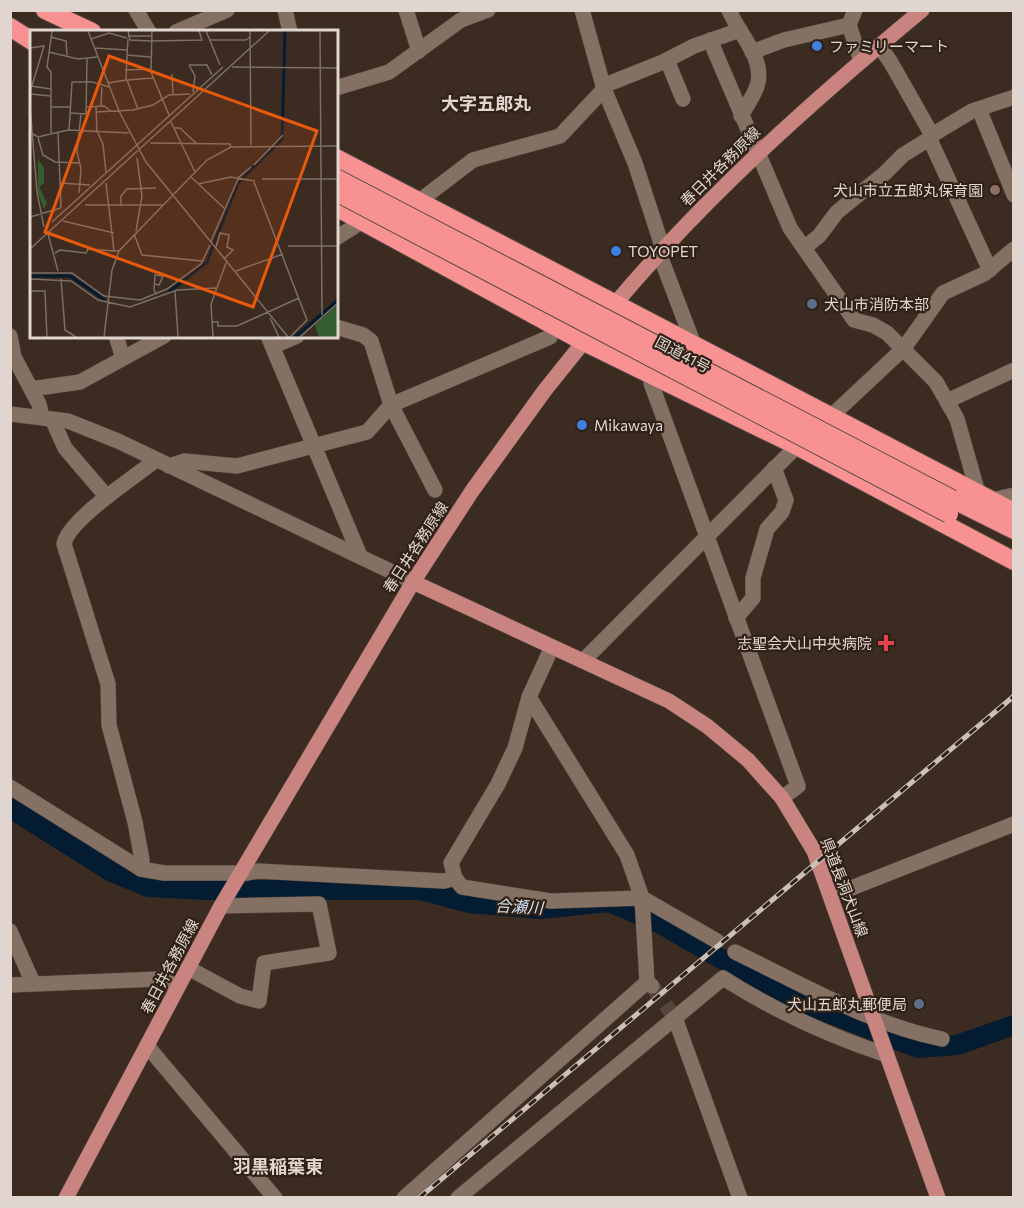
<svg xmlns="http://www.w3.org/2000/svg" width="1024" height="1208" font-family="Commissioner,'Noto Sans JP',sans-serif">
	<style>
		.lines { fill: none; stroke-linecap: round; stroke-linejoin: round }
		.river { stroke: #031c31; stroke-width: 20 }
		.minor-tunnel { stroke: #54453a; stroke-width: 15; stroke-dasharray: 15 8; stroke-linecap: butt }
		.minor-casing { stroke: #574a40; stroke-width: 16 }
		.major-casing { stroke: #574a40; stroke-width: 16 }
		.highway-casing { stroke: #574a40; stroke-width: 20 }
		.minor { stroke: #847164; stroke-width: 15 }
		.major { stroke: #ca8480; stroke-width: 15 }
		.highway { stroke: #f89192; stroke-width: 18 }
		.rail-casing { stroke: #cbbfb8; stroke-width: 5 }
		.rail { stroke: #302116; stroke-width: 3; stroke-dasharray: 9; stroke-linecap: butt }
		.highway-bridge-casing { stroke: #574a40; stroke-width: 20; stroke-linecap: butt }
		.highway-bridge { stroke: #f89192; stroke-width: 18 }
		.shop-dot { fill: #3f7fe0; stroke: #302116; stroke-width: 2 }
		.education-dot { fill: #8d6e63; stroke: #302116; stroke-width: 2 }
		.service-dot { fill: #5c6f8a; stroke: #302116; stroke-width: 2 }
		.health-dot { fill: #e0444e; stroke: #302116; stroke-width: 2 }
		.labels { text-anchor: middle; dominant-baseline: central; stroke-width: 4.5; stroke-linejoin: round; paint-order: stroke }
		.poi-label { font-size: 15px; fill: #e1d6cf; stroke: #302116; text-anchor: start }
		.street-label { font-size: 15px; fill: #e1d6cf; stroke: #302116 }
		.water-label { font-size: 16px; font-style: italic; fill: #d1e4f6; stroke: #302116 }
		.quarter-label { font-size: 18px; font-weight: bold; fill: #e1d6cf; stroke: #302116 }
		.inset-river { fill: none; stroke: #031c31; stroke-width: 3 }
		.inset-road { fill: none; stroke: #7d6f66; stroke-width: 1.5 }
		.view { fill: #e8590c; fill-opacity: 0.15; stroke: #e8590c; stroke-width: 3 }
		.inset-edge { fill: none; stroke: #e1d6cf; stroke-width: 3 }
	</style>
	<rect width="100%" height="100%" fill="#3b2b20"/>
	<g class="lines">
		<path class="river" d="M10,808L110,871L148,887L206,890H421L469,903L541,909L609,902L661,924L785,996L918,1048L957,1045L1014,1025"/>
		<path class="minor-tunnel" d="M652,986L675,1018"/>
		<g class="minor-casing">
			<g id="minor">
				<path d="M136,10L149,32"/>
				<path d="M285,10L290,32"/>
				<path d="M406,10L419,51"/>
				<path d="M582,10L604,89L635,163L663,249"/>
				<path d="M729,10C738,33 766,59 757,86C754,96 746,106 741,116"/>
				<path d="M855,10L849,25L861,61"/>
				<path d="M176,32L227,10"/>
				<path d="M710,40L790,228L854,320L873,325L887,333L936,382L957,419L978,493"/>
				<path d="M879,46L890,61L932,135L972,111L1014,97"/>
				<path d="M752,52L784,40L849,25"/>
				<path d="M667,60L683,99"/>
				<path d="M603,86L663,62L694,46L740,30"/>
				<path d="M336,88L389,72L461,20L488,10"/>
				<path d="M979,109L1014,195"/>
				<path d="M932,135L931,142L990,270"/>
				<path d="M418,202L473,160L560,136L604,89"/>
				<path d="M336,238L363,221"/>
				<path d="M804,248L819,236L837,212L884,174L903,155L932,137"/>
				<path d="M659,253L694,345"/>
				<path d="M336,327L363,335L371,341L391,405L435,490"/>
				<path d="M10,336L14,357L31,389"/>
				<path d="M116,336L123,358"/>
				<path d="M268,336L360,556"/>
				<path d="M273,346L297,336"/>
				<path d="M654,374L651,383L798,786L782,798"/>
				<path d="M947,401L1014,370"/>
				<path d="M10,414L68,421L118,441L413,582"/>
				<path d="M42,417L39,404L31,389L80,382L164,336"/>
				<path d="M52,419L65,448L107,497"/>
				<path d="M824,423L904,348L943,293L984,274L1014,249"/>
				<path d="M169,466L184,461L237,466L367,432L391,405L550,337"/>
				<path d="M992,500L1014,495"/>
				<path d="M736,618L753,598V578L767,529L782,512L786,500L774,468"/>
				<path d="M552,647L529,697L515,748L498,784L451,863L455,878L462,887L551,901L642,898L717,941"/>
				<path d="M583,661L803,440"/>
				<path d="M529,697L627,855L642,898L647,982L652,986"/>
				<path d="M10,787L141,869L164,873H240"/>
				<path d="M141,869L142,860L135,822L109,725L108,684L64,544C68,520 136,476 156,460"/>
				<path d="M242,874L258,871L444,881L455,878"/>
				<path d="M831,896L1014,824"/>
				<path d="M10,931L33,983"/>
				<path d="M735,952C802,984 869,1024 942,1039"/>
				<path d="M188,968L240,996L259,1001L264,963L329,953L319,904L221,906"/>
				<path d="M10,985L159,979L178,986"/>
				<path d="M675,1018L740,1198"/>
				<path d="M148,1047L275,1198"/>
				<path d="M404,1198L647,982"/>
				<path d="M458,1198L723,978C775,1011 829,1036 887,1055"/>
			</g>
		</g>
		<g class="major-casing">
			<g id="major">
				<path d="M609,311C702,199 810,103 922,10"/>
				<path d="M413,582L669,701L707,726L748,760L782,798L814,851L938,1198"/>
				<path d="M66,1198L221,906L413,582L472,491L545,390L590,334"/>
			</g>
		</g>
		<g class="highway-casing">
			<g id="highway">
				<path d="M45,10L92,32"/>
				<path d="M10,27L32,41"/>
				<path d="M336,158L1014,512"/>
				<path d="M336,207L584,342L797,446L1014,561"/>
				<path d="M952,499L1014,530"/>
			</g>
		</g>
		<use href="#minor" class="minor"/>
		<use href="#major" class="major"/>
		<use href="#highway" class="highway"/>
		<g class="rail-casing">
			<path id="rail" d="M419,1198L1014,696"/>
		</g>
		<use href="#rail" class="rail"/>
		<g class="highway-bridge-casing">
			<g id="highway-bridge">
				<path d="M336,178L952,499"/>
				<path d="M336,192L949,514"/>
			</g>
		</g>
		<use href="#highway-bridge" class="highway-bridge"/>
	</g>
	<g class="shop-dot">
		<circle cx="817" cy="46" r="6"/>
		<circle cx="616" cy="251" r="6"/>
		<circle cx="582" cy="425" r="6"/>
	</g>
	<circle class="education-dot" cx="995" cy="190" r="6"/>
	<g class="service-dot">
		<circle cx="812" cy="304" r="6"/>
		<circle cx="919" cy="1004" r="6"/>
	</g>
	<path class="health-dot" d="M883 634h6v6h6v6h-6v6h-6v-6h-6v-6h6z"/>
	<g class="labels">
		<g class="poi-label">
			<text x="829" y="46">ファミリーマート</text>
			<text x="983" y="190" text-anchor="end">犬山市立五郎丸保育園</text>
			<text x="628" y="251">TOYOPET</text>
			<text x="824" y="304">犬山市消防本部</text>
			<text x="594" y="425">Mikawaya</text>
			<text x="872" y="643" text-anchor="end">志聖会犬山中央病院</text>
			<text x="907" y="1004" text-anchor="end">犬山五郎丸郵便局</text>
		</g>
		<g class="street-label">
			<text transform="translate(720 166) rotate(-45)">春日井各務原線</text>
			<text transform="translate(683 354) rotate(28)">国道41号</text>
			<text transform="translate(415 547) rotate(-57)">春日井各務原線</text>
			<text transform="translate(845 887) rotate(69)">県道長洞犬山線</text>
			<text transform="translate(169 966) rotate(-62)">春日井各務原線</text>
		</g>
		<g class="water-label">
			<text transform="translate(519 906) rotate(3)">合瀬川</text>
		</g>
		<g class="quarter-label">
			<text x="486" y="103">大字五郎丸</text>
			<text x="278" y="1166">羽黒稲葉東</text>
		</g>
	</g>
	<g transform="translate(30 30)">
		<rect width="308" height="308" fill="#3b2b20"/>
		<path d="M8,129L14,138V154L9,156L17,173L14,179L8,163ZM307,275V307H289L285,295Z" fill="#345e31"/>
		<path class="inset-river" d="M0,246H40L75,270M139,262L177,232L208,153L252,109L255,1M265,307L308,270"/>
		<path class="inset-road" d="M58,1L89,81L116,132L258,307M98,1L100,10L121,11L172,10L169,1M122,1L121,42L139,85M176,1L190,35M220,1L221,115M290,1L292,285M98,6H122M21,7L36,11L37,25M61,9L79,3L97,8M98,9L97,25L121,27M180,10H216L220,7M0,18L14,16L0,62M65,18L97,20M19,22L48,29L67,27M159,35L165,46L163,62M159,35H177L182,45M202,37L308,38M95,40L121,39M142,44L143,64M97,50L108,79M97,50L123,48M78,53L96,50L97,25M1,56L21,59M0,64L21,66M0,76L7,162L14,197M66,76L67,103M71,76L72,57M21,77H41M56,77L74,76L81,81M66,82L103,80L123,75L139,65L160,64M41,83L56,84L57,29M141,92L165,142M144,98H150L167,114M39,101L42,52H63L79,57M28,102L31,178M21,103V42L17,37L22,1M68,103L73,114L76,142M3,104L8,107L38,100L99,103M8,108L13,125L25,132L50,133M120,113L200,114L201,117M224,135L253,105M161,147L194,178M232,149H308M224,152L277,290L260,307M30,153L60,155M76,153L84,221H89M168,154L201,147L225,151M49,163L51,139L47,122L51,84M141,167L177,130L201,117L308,116M55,175H132M91,176V166L97,159L126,158M0,187L31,178M33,191L84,203M22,192L193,37M106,201L112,166L107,128M18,204L28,241M104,204L112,225L172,231M181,211L209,147L221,137M258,216H308M186,217L190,203L199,205L197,217L203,220L194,229M0,219L239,1M25,223L30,220L56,223L58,219L84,221M206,241L253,224M0,243H42L74,266L110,270L137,259L171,234L180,215M0,249L41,251L68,270L100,277L147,260L186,258M31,249L35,300L46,307M125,254L129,255L133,246L125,245L124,260L126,264M0,261H15L17,307M145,261L148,307M240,288L249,307M182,292H188V296H207L269,268M74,307L82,240L89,221L141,167M183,307L181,274L196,233M270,307L308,273"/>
		<path class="view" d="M79,26L287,101L223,277L15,202Z"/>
		<rect width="308" height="308" class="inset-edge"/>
	</g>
	<rect width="1024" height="1208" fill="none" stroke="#e1d6cf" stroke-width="24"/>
</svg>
